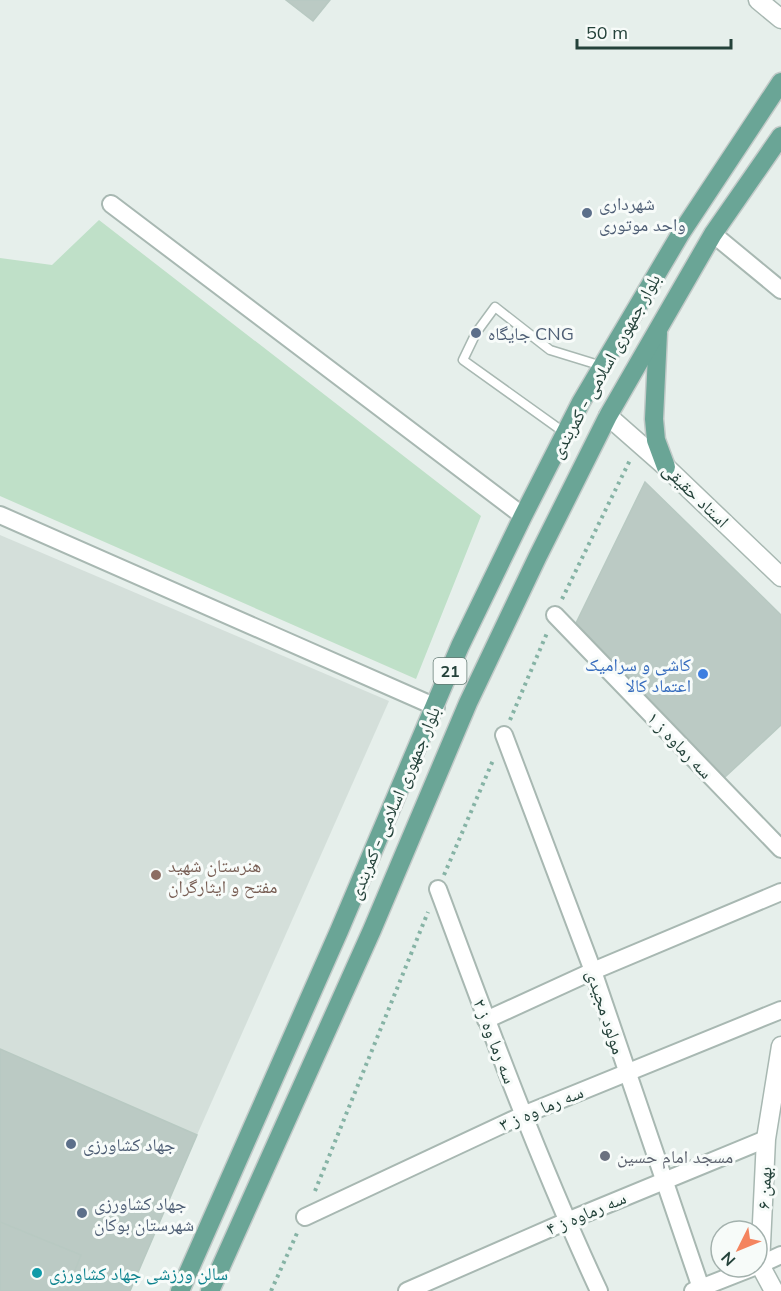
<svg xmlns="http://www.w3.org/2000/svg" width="781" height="1291" font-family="Mulish,'Noto Naskh Arabic',sans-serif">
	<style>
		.built { fill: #d4dfda }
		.green { fill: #bfe0c8 }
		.building { fill: #bbcac4; stroke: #b8c9c2; stroke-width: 1.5 }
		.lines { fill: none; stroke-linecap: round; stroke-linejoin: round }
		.service-casing { stroke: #a8b8b2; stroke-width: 11 }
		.minor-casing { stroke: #a8b8b2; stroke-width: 20 }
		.tertiary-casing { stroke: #a8b8b2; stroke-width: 21 }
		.primary-casing { stroke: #c2cac8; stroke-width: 21 }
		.path { stroke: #86b3a5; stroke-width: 4; stroke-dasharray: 3 4.5; stroke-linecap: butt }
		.service { stroke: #fff; stroke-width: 8 }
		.minor { stroke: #fff; stroke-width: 16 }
		.tertiary { stroke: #fff; stroke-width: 18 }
		.primary { stroke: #6aa596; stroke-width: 18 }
		.service-dot { fill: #5c6f8a; stroke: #f7fbf9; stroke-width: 2 }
		.shop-dot { fill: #3f7fe0; stroke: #f7fbf9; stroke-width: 2 }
		.education-dot { fill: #8d6e63; stroke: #f7fbf9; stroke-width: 2 }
		.worship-dot { fill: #6b7280; stroke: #f7fbf9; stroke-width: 2 }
		.culture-dot { fill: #0f9aa8; stroke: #f7fbf9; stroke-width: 2 }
		.labels { text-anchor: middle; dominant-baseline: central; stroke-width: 6; stroke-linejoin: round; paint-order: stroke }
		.shield { fill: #f7fbf9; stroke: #637a73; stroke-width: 1.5 }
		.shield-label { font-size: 16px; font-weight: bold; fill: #24423a }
		.service-label { font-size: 18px; fill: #4e5e75; stroke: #f7fbf9; text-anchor: start }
		.street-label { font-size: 18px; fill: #24423a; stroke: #f7fbf9 }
		.shop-label { font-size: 18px; fill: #366cbe; stroke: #f7fbf9; text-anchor: end }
		.education-label { font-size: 18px; fill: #785e54; stroke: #f7fbf9; text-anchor: start }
		.worship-label { font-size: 18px; fill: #5b616d; stroke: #f7fbf9; text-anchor: start }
		.culture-label { font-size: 18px; fill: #0d838f; stroke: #f7fbf9; text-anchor: start }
	</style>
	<rect width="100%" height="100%" fill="#e6efeb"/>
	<path class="built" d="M0,535L389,701L197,1135L0,1049Z"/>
	<path class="green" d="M99,220L481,516L416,679L0,496V258L52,265Z"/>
	<g class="building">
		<path d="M286,0H330L313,21Z"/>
		<path d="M645,482L781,615V725L725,777L576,623Z"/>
		<path d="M0,1049L197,1135L130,1291H0Z"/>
		<path d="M0,1222L81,1255L67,1291H0Z"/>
	</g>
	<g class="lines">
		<g class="service-casing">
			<path id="service" d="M565,433L463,360L476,333L495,307L550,350L602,366"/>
		</g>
		<g class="minor-casing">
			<g id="minor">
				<path d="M111,204L523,516"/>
				<path d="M713,234L781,290"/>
				<path d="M0,515L436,707"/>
				<path d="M555,615L781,849"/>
				<path d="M504,735L593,971L702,1291"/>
				<path d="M438,889C488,1024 538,1160 599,1291"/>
				<path d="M486,1020L593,971L781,892"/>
				<path d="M305,1217L523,1115L781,1010"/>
				<path d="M757,1266L781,1255"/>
				<path d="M407,1291L567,1221L766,1139"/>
				<path d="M693,1291L754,1267"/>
			</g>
		</g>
		<g class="tertiary-casing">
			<g id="tertiary">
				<path d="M758,0L781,19"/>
				<path d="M608,416L666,467L781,577"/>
				<path d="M774,1291L760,1265L766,1139L781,1046"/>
			</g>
		</g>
		<g class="primary-casing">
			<g id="primary">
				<path d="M658,333L654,419L656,440L666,467"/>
				<path d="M180,1291L339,931L460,646L523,516L581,402L681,233L781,82"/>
				<path d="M210,1291L372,930L468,703L537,558L608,416L713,234L781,136"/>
			</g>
		</g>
		<g class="path">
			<path d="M562,599L630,460"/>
			<path d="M510,720L547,633"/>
			<path d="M444,875L494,758"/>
			<path d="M315,1191L428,912"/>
			<path d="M271,1291L298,1231"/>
		</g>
		<use href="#service" class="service"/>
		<use href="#minor" class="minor"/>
		<use href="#tertiary" class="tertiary"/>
		<use href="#primary" class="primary"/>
	</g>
	<g class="service-dot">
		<circle cx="587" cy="213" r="6"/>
		<circle cx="476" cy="333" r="6"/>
		<circle cx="71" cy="1144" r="6"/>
		<circle cx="82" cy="1213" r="6"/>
	</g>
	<circle class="shop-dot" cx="703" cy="674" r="6"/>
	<circle class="education-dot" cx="156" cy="875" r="6"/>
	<circle class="worship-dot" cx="605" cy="1156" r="6"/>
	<circle class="culture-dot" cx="37" cy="1273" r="6"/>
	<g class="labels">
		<rect class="shield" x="433.5" y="658" width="33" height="26" rx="4.5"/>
		<g class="shield-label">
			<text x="450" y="671">21</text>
		</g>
		<g class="service-label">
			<text x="599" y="203">شهرداری<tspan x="599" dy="21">واحد موتوری</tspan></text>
			<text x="488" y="333">جایگاه CNG</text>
			<text x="83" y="1144">جهاد کشاورزی</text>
			<text x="94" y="1203">جهاد کشاورزی<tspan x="94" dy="21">شهرستان بوکان</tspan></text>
		</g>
		<g class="street-label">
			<text transform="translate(605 366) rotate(-61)">بلوار جمهوری اسلامی - کمربندی</text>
			<text transform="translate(696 495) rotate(44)">استاد حقیقی</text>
			<text transform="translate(680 745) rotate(46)">سه رماوه ز ۱</text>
			<text transform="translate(394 803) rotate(-67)">بلوار جمهوری اسلامی - کمربندی</text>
			<text transform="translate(606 1012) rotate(72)">مولود مجیدی</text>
			<text transform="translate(495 1041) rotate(69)">سه رما وه ز ۲</text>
			<text transform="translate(541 1108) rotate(-23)">سه رما وه ز ۳</text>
			<text transform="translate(764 1188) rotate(-87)">بهمن ۶</text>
			<text transform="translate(586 1213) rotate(-23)">سه رماوه ز ۴</text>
		</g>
		<g class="shop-label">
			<text x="691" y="664">کاشی و سرامیک<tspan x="691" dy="21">اعتماد کالا</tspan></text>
		</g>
		<g class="education-label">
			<text x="168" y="865">هنرستان شهید<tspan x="168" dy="21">مفتح و ایثارگران</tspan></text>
		</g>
		<g class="worship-label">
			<text x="617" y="1156">مسجد امام حسین</text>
		</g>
		<g class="culture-label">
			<text x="49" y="1273">سالن ورزشی جهاد کشاورزی</text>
		</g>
	</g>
	<g transform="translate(739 1249) rotate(227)"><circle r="28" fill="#f7fbf9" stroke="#a3b1ad" stroke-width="1.5"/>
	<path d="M0-4.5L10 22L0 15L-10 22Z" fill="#f4845f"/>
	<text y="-9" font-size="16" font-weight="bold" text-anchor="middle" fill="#24423a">N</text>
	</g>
	<path d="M577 39v9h154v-9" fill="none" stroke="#24423a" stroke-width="3"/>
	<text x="586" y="39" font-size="18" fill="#24423a" stroke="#f7fbf9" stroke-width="4.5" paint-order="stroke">50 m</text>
</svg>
